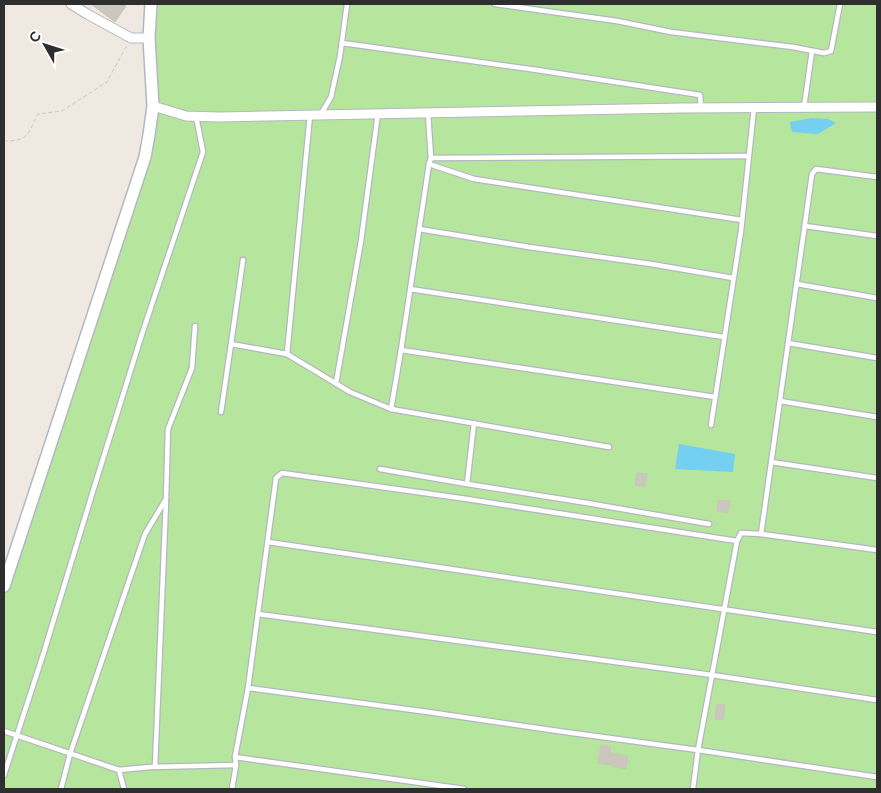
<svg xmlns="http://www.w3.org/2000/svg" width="881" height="793" font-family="Raleway,sans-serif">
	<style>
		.green { fill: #b6e59e }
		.water { fill: #75cff0 }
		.building { fill: #cbc7bf; stroke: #cbc5ba }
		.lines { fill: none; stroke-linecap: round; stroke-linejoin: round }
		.service-casing { stroke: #b4b7c1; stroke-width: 7 }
		.minor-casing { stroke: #b4b7c1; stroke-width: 11 }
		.tertiary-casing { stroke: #b4b7c1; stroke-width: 14 }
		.path { stroke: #c9c9c9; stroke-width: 1; stroke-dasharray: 4 2.5; stroke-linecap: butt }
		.service { stroke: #fff; stroke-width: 4.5 }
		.minor { stroke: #fff; stroke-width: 9 }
		.tertiary { stroke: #fff; stroke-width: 11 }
	</style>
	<rect width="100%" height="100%" fill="#efe9e1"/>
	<path class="green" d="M151,4H877V789H4V586L149,135Z"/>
	<g class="water">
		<path d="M811,118L828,119L836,123L818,134L792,132L790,122Z"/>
		<path d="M679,444L735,454L733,472L675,469Z"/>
	</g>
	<g class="building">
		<path d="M91,4H123L126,6L115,22Z"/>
		<path d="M637,473L647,474L645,487L635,485Z"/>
		<path d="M718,500L730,501L728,513L717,511Z"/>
		<path d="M717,704L725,705L723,720L715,719Z"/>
		<path d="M601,745L611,747L610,753L628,756L626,769L613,767V765L598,763Z"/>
	</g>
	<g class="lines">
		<g class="service-casing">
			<g id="service">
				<path d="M495,4L617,21L671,32L793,47L824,53L831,51L840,4"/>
				<path d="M342,43L537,70L700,95L701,108"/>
				<path d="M804,107L812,51"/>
				<path d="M321,114L331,97L340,56L347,4"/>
				<path d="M310,115L287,354L350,392L391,409L401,350L429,164L431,158L428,113"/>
				<path d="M431,158L748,156"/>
				<path d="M429,164L474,179L742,220"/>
				<path d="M805,226L877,236"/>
				<path d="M419,229L529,247L651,264L733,278"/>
				<path d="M243,260L231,344L287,354"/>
				<path d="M797,284L877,298"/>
				<path d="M410,289L724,337"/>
				<path d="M788,343L877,358"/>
				<path d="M401,350L715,397"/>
				<path d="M336,383L361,241L378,113"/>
				<path d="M780,401L877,417"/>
				<path d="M391,409L609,447"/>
				<path d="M221,412L231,344"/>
				<path d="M711,425L741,231L754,108"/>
				<path d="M771,462L877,478"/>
				<path d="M380,469L467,484L474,423"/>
				<path d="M467,484L587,503L709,524"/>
				<path d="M761,534L812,174L816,169L877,177"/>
				<path d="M268,542L877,632"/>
				<path d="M258,614L712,675L877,700"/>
				<path d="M248,688L428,712L565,732L698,750L877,777"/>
				<path d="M4,731L119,770L150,767L236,765"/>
				<path d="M155,767L166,501"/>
				<path d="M119,770L124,789"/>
				<path d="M4,775L43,655L93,491L142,334L203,152L196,116"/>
				<path d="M61,789L70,754L145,534L166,499L168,429L192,368L195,326"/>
				<path d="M232,789L236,765L235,757"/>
				<path d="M464,789L235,757L248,688L276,478L282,473L467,499L737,541"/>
				<path d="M693,789L698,750L737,541L741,533L761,534L877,550"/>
			</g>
		</g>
		<g class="minor-casing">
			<g id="minor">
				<path d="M71,4L87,14L131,38H149"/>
				<path d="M153,106L186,116L219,117L681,108L877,107"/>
			</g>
		</g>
		<g class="tertiary-casing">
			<path id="tertiary" d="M4,586L145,157L149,135L153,106L149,38L151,4"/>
		</g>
		<path class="path" d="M4,141C29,141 27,135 38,114L62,111L107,82L127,45"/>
		<use href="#service" class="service"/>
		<use href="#minor" class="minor"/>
		<use href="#tertiary" class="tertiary"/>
	</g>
	<rect width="881" height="793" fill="none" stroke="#2e2e2e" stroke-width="10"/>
	<g transform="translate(45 45) rotate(309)" stroke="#ffffff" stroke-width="4" paint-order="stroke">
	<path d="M0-4L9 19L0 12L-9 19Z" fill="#2e2e2e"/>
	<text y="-8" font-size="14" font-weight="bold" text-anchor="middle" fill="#2e2e2e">С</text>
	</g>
</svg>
